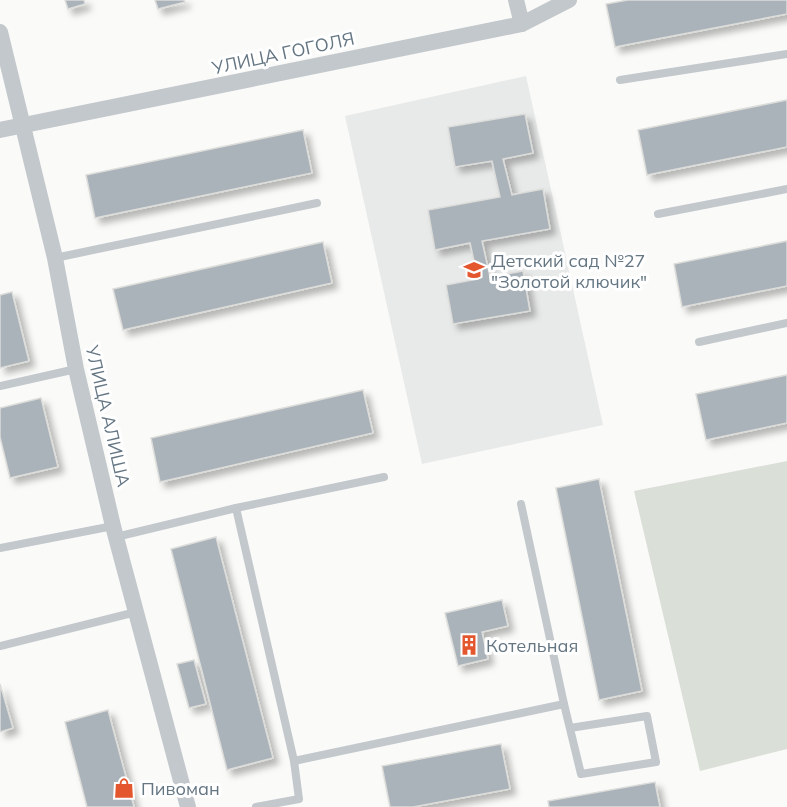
<svg xmlns="http://www.w3.org/2000/svg" width="787" height="807" font-family="Mulish,sans-serif">
	<style>
		.built { fill: #e8e9e9 }
		.green { fill: #dadfd7 }
		.building { fill: #aab3b9; stroke: #dcdcda; stroke-width: 1.5; filter: url(#shadow) }
		.lines { fill: none; stroke-linecap: round; stroke-linejoin: round }
		.service { stroke: #c3c8cc; stroke-width: 8 }
		.minor { stroke: #c3c8cc; stroke-width: 16 }
		.labels { text-anchor: middle; dominant-baseline: central; stroke-width: 6; stroke-linejoin: round; paint-order: stroke }
		.street-label { font-size: 18px; fill: #657683; stroke: #fff }
		.poi-label { font-size: 18px; fill: #657683; stroke: #fff; text-anchor: start }
	</style>
	<defs>
		<filter id="shadow"><feDropShadow dx="5.5" dy="5.5" stdDeviation="3" flood-color="#0004"/></filter>
	</defs>
	<rect width="100%" height="100%" fill="#fafaf8"/>
	<path class="built" d="M526,76L603,425L422,464L345,116Z"/>
	<path class="green" d="M787,461V749L700,771L634,491Z"/>
	<g class="building">
		<path d="M65,0H84L85,4L68,9Z"/>
		<path d="M155,0H184L185,2L158,9Z"/>
		<path d="M628,0H787V14L615,47L606,4Z"/>
		<path d="M787,100V147L647,175L638,130Z"/>
		<path d="M525,114L533,153L503,159L512,195L543,189L550,229L482,241L490,277L523,271L530,311L453,324L446,285L478,279L470,243L435,250L428,210L500,197L492,161L455,167L448,127Z"/>
		<path d="M303,130L312,173L95,218L86,175Z"/>
		<path d="M787,241V286L682,307L674,264Z"/>
		<path d="M323,242L332,283L123,330L113,289Z"/>
		<path d="M12,292L29,361L0,368V295Z"/>
		<path d="M787,375V423L706,440L696,394Z"/>
		<path d="M363,390L373,433L160,482L151,438Z"/>
		<path d="M41,398L58,467L10,478L0,437V408Z"/>
		<path d="M599,479L642,691L599,700L556,488Z"/>
		<path d="M216,537L273,758L227,770L171,549Z"/>
		<path d="M502,600L508,626L482,632L488,659L458,666L445,613Z"/>
		<path d="M194,660L206,704L189,708L177,664Z"/>
		<path d="M0,684L13,728L0,732Z"/>
		<path d="M108,710L134,807H87L65,722Z"/>
		<path d="M501,744L510,789L413,807H390L382,766Z"/>
		<path d="M655,782L660,807H549L548,801Z"/>
	</g>
	<g class="lines">
		<g class="service">
			<path d="M620,80L787,54"/>
			<path d="M658,214L787,189"/>
			<path d="M55,258L317,203"/>
			<path d="M699,342L787,323"/>
			<path d="M0,386L76,369"/>
			<path d="M521,504L564,704"/>
			<path d="M236,508L384,477"/>
			<path d="M116,537L236,508L294,761L299,799L256,807"/>
			<path d="M0,548L113,526"/>
			<path d="M0,646L136,612"/>
			<path d="M294,761L564,704L581,774L656,762L647,716L570,728"/>
		</g>
		<g class="minor">
			<path d="M516,0L522,24"/>
			<path d="M0,32L55,258L76,369L113,526L188,807"/>
			<path d="M0,130L522,24L569,0"/>
		</g>
	</g>
	<defs>
		<g id="school-bare" transform="scale(1.62)"><path d="M0-5L7-2L0 1L-7-2ZM-4 1L0 2.5L4 1V4Q0 6-4 4Z" fill="#e4572e" stroke="#fff" stroke-width="2.5" paint-order="stroke"/></g>
		<g id="building-bare" transform="scale(1.62)"><path d="M-4-6H4V6H1V3H-1V6H-4ZM-2.5-4.3h1.7v1.8h-1.7ZM.8-4.3h1.7v1.8H.8ZM-2.5-1h1.7V.8h-1.7ZM.8-1h1.7V.8H.8Z" fill="#e4572e" stroke="#fff" stroke-width="2.5" paint-order="stroke"/></g>
		<g id="shop-bare" transform="scale(1.62)"><path d="M-5-2.5h2.3a2.7 3.5 0 0 1 5.4 0H5L5.5 6h-11ZM-1.5-2.5h3a1.5 2.3 0 0 0-3 0Z" fill="#e4572e" stroke="#fff" stroke-width="2.5" paint-order="stroke"/></g>
	</defs>
	<g fill-rule="evenodd">
		<use href="#school-bare" x="474" y="270"/>
		<use href="#building-bare" x="469" y="645"/>
		<use href="#shop-bare" x="124" y="788"/>
	</g>
	<g class="labels">
		<g class="street-label">
			<text transform="translate(283 53) rotate(-12)">УЛИЦА ГОГОЛЯ</text>
			<text transform="translate(108 416) rotate(77)">УЛИЦА АЛИША</text>
		</g>
		<g class="poi-label">
			<text x="491" y="260">Детский сад №27<tspan x="491" dy="21">"Золотой ключик"</tspan></text>
			<text x="486" y="645">Котельная</text>
			<text x="141" y="788">Пивоман</text>
		</g>
	</g>
</svg>
